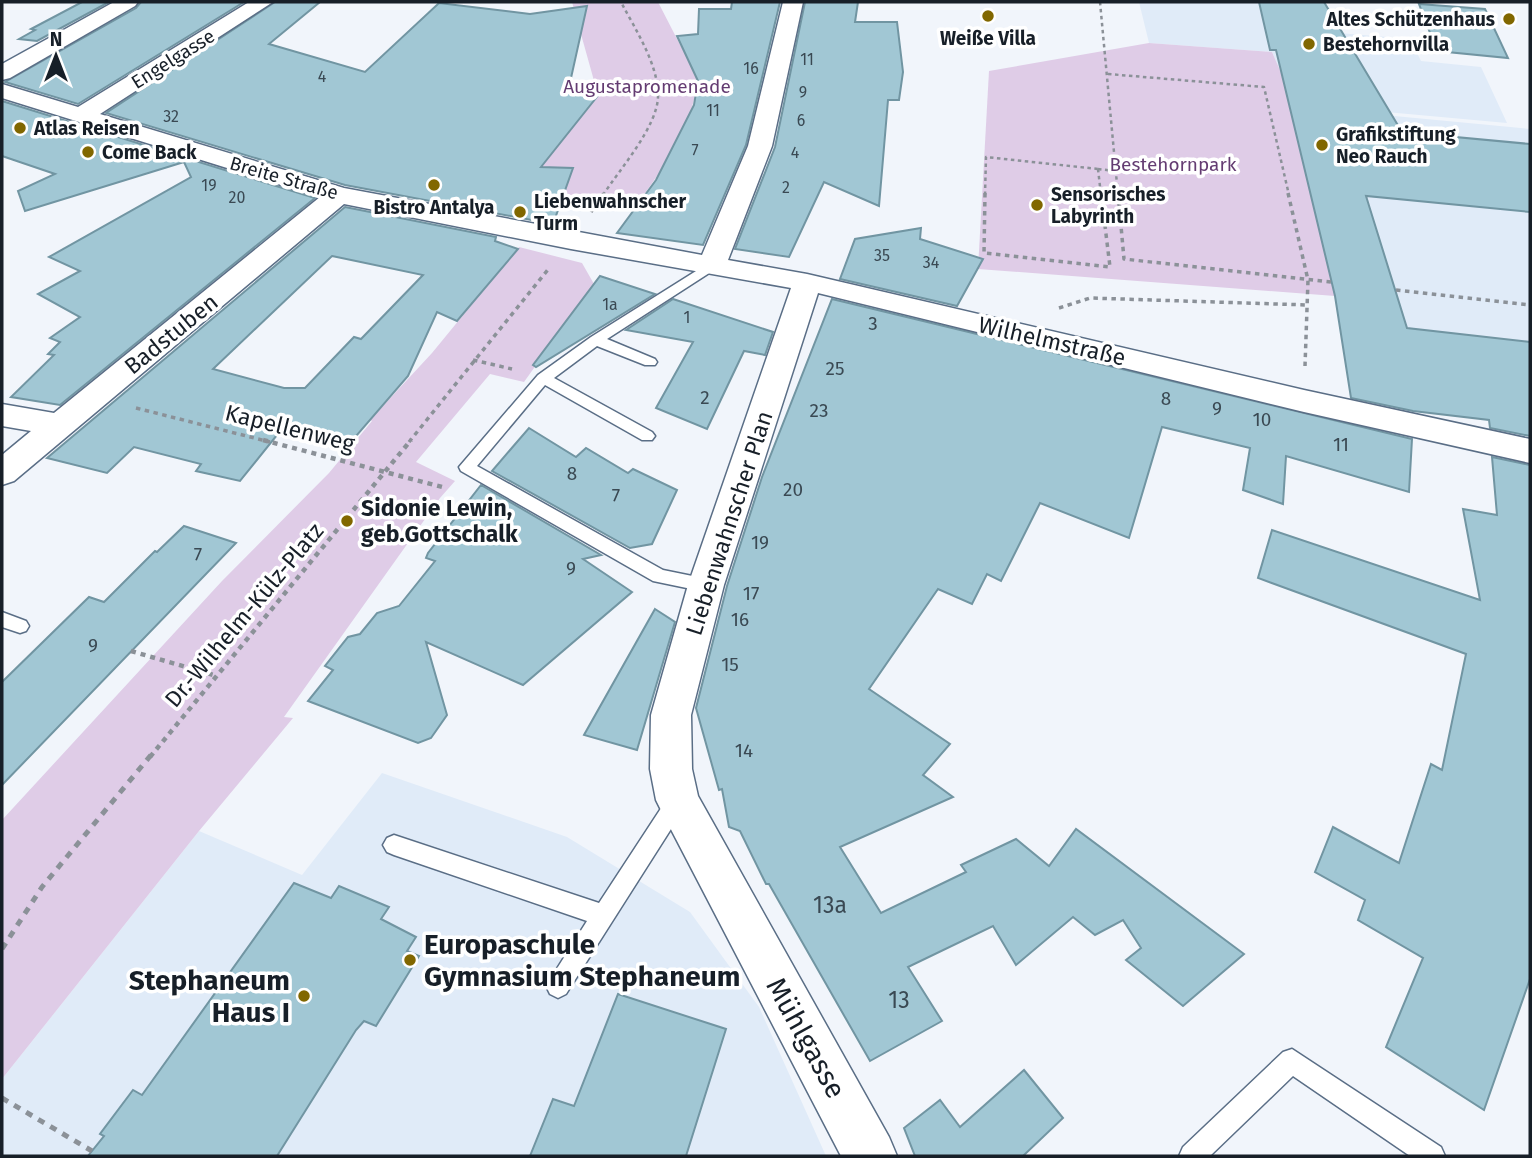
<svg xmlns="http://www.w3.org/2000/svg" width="1532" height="1158" font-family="'Fira Sans',sans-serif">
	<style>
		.built { fill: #e0ebf8 }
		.green { fill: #dfcce7 }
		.building { fill: #a1c7d4; stroke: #7195a2; stroke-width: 2; fill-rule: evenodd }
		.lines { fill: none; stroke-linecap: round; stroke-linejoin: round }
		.lane-casing { stroke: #5a6e86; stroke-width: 3 }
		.street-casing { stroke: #5a6e86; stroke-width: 3 }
		.path-far3 { stroke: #8b9198; stroke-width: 2.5; stroke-dasharray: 3.5 3.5; stroke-linecap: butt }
		.path-far2 { stroke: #8b9198; stroke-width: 3.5; stroke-dasharray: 4.5 4.5; stroke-linecap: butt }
		.path-far1 { stroke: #8b9198; stroke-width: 4.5; stroke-dasharray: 5 5; stroke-linecap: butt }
		.path { stroke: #8b9198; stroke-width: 5; stroke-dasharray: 7 7; stroke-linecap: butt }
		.lane { fill: #fff; fill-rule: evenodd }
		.street { fill: #fff; fill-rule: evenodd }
		.poi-dot { fill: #816700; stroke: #fff; stroke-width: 2.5 }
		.labels { text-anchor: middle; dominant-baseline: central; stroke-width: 7; stroke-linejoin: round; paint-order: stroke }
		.far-number-label { font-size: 16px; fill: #3a4953 }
		.far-poi-label { font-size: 19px; font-weight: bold; fill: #171f28; stroke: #fff; text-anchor: start }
		.far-street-label { font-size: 19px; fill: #171f28; stroke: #fff }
		.far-park-label { font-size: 19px; fill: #643c72; stroke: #fff }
		.number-label { font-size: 19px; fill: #3a4953 }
		.street-label { font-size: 23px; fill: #171f28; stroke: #fff }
		.poi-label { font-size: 23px; font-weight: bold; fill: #171f28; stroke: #fff; text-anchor: start }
		.near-number-label { font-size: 23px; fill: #3a4953 }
		.near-poi-label { font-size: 28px; font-weight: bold; fill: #171f28; stroke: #fff; text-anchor: start }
		.near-street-label { font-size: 28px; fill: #171f28; stroke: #fff }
	</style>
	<rect width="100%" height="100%" fill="#f1f5fb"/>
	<g class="built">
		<path d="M1139,2H1324L1339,33L1410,39L1421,61L1481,67L1507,123L1364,110L1283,77L1272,52L1149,43Z"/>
		<path d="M1289,106L1530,129V425L1439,414L1350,389L1335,296Z"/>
		<path d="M382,773L567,837L690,912L759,1007L826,1156H2V1079L199,831L302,875Z"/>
	</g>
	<g class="green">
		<path d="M572,2H658L692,68H695C705,108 660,175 636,205L563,195L572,168L541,167L598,95Z"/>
		<path d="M1149,43L1272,52L1283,77L1335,296L978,269L989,71Z"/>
		<path d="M519,247L582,263L594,284L524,382L490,374L416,462L455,481L440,498L284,717L293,718L199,831L2,1079V820L222,581L329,473L372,421L370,420L432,353Z"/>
	</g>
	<g class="building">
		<path d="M82,2H109L37,41L19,39L35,30L31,29Z"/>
		<path d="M141,2H244L78,104L5,82L136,8Z"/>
		<path d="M275,2H320L269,44L365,72L439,3L530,14L587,6L569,87L604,88L541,167L573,168L553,224L345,185L106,113Z"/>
		<path d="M732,2H780L746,145L703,245L617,233L656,180L694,105L698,81L677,36L698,34L699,9H731Z"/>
		<path d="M805,2H858L855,22H897L903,72L899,100H888L879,206L824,182L789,257L735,249L775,147Z"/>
		<path d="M1259,2H1324L1402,132L1530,144V212L1366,196L1407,328L1530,342V436L1490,428L1489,420L1413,411L1351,398L1335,296L1276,50H1270Z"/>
		<path d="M1419,4L1485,9L1508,58L1437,51Z"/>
		<path d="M2,101L315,198L60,405L11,397L54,355L48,354L60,342L50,338L80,317L38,294L80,271L49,257L191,177L184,162L25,211L18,191L55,174L2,156Z"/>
		<path d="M345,207L496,237L495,241L518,249L457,321L437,312L408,376L351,442L285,425L240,481L196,471L201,464L134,447L107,473L47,458ZM332,256L423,275L361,339L354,337L305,388H284L213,369Z"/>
		<path d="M921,228L920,239L983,259L957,306L840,279L855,239Z"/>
		<path d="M600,276L655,294L536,367L533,365Z"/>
		<path d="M673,299L773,332L765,355L744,351L707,429L656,408L693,342L626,330Z"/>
		<path d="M832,299L1412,439L1409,492L1286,456L1283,504L1243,490L1250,448L1162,427L1129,538L1040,503L1001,581L987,574L972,604L938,589L869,689L950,744L923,775L953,797L840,847L881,913L966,872L961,865L1016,839L1049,866L1076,829L1244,954L1183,1006L1126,960L1141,948L1123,920L1095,935L1073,917L1016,965L993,926L908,967L942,1021L870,1061L769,884H766L740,831L729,827L722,789L719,790L696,708L727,586L762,477Z"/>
		<path d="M529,428L576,457L586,448L628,473L633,469L677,490L652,544L630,548L492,471Z"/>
		<path d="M1492,457L1530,465V979L1484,1110L1386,1047L1423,958L1358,920L1365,900L1315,872L1333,827L1399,863L1431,764L1442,770L1466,654L1258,578L1272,530L1480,600L1463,509L1497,515Z"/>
		<path d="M481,485L601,555L583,559L632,592L523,685L426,642L447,715L431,738L418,743L308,701L333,670L325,666L348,637L360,634L377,613L399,606L435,561L426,558L428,553Z"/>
		<path d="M184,526L236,543L2,785V682L89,597L104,602L155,551L157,552Z"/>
		<path d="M655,609L675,622L637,750L584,735Z"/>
		<path d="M294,883L331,898L339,886L389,907L381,919L416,937L407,951L419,956L376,1026L364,1021L356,1030L277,1156H88L104,1136L100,1134L133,1090L142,1095Z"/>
		<path d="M618,994L726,1029L686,1156H530L553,1099L574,1106Z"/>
		<path d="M1024,1070L1063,1118L1023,1156H915L904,1128L940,1100L960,1127Z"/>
	</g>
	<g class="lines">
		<g class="lane-casing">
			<g id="lane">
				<path d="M712,261L717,262V268L607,339L655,359L657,362L655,365H645L597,346L554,378L652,432L655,436L652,440H642L545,385L477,466L663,570L712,580L715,585L712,590L706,592L653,581L461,471L459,467L538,375L591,337Z"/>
				<path d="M2,612L26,621L29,626L26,631L20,633L2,627Z"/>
				<path d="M678,791L685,793L688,800L685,807L566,994L558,998L550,994L546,986L587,921L394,855L387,852L383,845L387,838L394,835L599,903L671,793Z"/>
				<path d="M1292,1049L1441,1147L1445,1156H1410L1293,1076L1210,1156H1179L1183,1147L1283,1052Z"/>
			</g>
		</g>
		<g class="street-casing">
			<g id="street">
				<path d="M114,2H138L135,6L10,78L2,80V64Z"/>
				<path d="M249,2H273L100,114L344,188L702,255L748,146L783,2H803L772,146L728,260L807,274L1304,390L1530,439V463L1304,412L818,293L724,585L691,715L692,769L698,796L889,1137L897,1156H841L663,814L656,800L650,769L651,715L688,585L791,288L571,249L344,204L14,481L2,485V455L31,431L2,426V404L54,413L320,197L2,98V84L78,107Z"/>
			</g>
		</g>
		<g class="path-far3">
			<path d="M1100,2L1118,195"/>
			<path d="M1108,74L1264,87L1289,195"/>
			<path d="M1098,169L1115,171"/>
			<path d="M1098,169L1101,195"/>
			<path d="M603,195C620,169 657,127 658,97C659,65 635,29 621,2"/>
			<path d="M985,195L986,157L1098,169"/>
		</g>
		<g class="path-far2">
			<path d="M985,193L984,253L1110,267L1101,193"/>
			<path d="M1118,193L1124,259L1331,282"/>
			<path d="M1288,193L1308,280L1305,366"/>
			<path d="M591,212L604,193"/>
			<path d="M1396,290L1530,305"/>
			<path d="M1059,308L1090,298L1308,305"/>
			<path d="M473,360L512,369"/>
			<path d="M136,408L270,442"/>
			<path d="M409,442L550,267"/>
		</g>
		<g class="path-far1">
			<path d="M263,440L446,488"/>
			<path d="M131,651L217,676"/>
			<path d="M150,757L411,440"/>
		</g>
		<g class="path">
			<path d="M2,949L42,887L151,755"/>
			<path d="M2,1098L92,1151"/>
		</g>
		<use href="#lane" class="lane"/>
		<use href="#street" class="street"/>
	</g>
	<g class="poi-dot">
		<circle cx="988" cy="16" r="7"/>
		<circle cx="1509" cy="19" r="7"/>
		<circle cx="1309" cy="44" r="7"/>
		<circle cx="20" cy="128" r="7"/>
		<circle cx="1322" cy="145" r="7"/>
		<circle cx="88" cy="152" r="7"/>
		<circle cx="434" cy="185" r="7"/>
		<circle cx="1037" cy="205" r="7"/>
		<circle cx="520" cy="212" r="7"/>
		<circle cx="347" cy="521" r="7"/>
		<circle cx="410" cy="960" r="7"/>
		<circle cx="304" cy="996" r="7"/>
	</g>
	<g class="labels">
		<g class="far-number-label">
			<text x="807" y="59">11</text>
			<text x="751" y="68">16</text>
			<text x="322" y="76">4</text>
			<text x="803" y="92">9</text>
			<text x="713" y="110">11</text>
			<text x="171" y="116">32</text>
			<text x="801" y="120">6</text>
			<text x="695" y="150">7</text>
			<text x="795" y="152">4</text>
			<text x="209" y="185">19</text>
			<text x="786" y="187">2</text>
			<text x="237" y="197">20</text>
			<text x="882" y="255">35</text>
			<text x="931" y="262">34</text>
			<text x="610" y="304">1a</text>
			<text x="687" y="317">1</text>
		</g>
		<g class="far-poi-label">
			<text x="1495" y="19" text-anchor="end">Altes Schützenhaus</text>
			<text x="988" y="38" text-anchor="middle">Weiße Villa</text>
			<text x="1323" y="44">Bestehornvilla</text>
			<text x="34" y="128">Atlas Reisen</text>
			<text x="1336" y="134">Grafikstiftung<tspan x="1336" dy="22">Neo Rauch</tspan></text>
			<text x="102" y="152">Come Back</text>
			<text x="1051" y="194">Sensorisches<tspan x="1051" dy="22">Labyrinth</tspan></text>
			<text x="534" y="201">Liebenwahnscher<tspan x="534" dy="22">Turm</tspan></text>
			<text x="434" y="207" text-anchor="middle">Bistro Antalya</text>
		</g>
		<g class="far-street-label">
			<text transform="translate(173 59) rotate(-32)">Engelgasse</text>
			<text transform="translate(284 178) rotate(16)">Breite Straße</text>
		</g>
		<g class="far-park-label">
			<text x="647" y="86">Augustapromenade</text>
			<text x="1173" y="164">Bestehornpark</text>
		</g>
		<g class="number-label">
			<text x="873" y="323">3</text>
			<text x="835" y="368">25</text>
			<text x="705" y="397">2</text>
			<text x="1166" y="398">8</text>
			<text x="1217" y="408">9</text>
			<text x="819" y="410">23</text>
			<text x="1262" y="419">10</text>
			<text x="1341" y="444">11</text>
			<text x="572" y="473">8</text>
			<text x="793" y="489">20</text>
			<text x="616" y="495">7</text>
			<text x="760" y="542">19</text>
			<text x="198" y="554">7</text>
			<text x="571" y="568">9</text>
			<text x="751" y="593">17</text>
			<text x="740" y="619">16</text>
			<text x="93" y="645">9</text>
			<text x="730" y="664">15</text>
			<text x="744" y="750">14</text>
		</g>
		<g class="street-label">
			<text transform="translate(171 334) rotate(-39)">Badstuben</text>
			<text transform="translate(1052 341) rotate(13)">Wilhelmstraße</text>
			<text transform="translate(290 428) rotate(14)">Kapellenweg</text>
			<text transform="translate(729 523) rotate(-72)">Liebenwahnscher Plan</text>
			<text transform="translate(244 615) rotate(-50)">Dr.-Wilhelm-Külz-Platz</text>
		</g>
		<g class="poi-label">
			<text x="361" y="508">Sidonie Lewin,<tspan x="361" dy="26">geb.Gottschalk</tspan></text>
		</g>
		<g class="near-number-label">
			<text x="830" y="905">13a</text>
			<text x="899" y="1000">13</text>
		</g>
		<g class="near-poi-label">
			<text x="424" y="944">Europaschule<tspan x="424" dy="32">Gymnasium Stephaneum</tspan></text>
			<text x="290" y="980" text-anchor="end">Stephaneum<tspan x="290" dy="32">Haus I</tspan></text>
		</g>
		<g class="near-street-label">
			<text transform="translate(806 1038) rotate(61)">Mühlgasse</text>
		</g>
	</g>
	<rect width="1532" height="1158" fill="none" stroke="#171f28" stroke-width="7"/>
	<g transform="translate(56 56)" stroke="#ffffff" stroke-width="5" paint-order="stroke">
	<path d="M0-5L12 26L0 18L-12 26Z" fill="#171f28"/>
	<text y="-10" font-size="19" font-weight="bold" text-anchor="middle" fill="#171f28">N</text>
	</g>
</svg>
